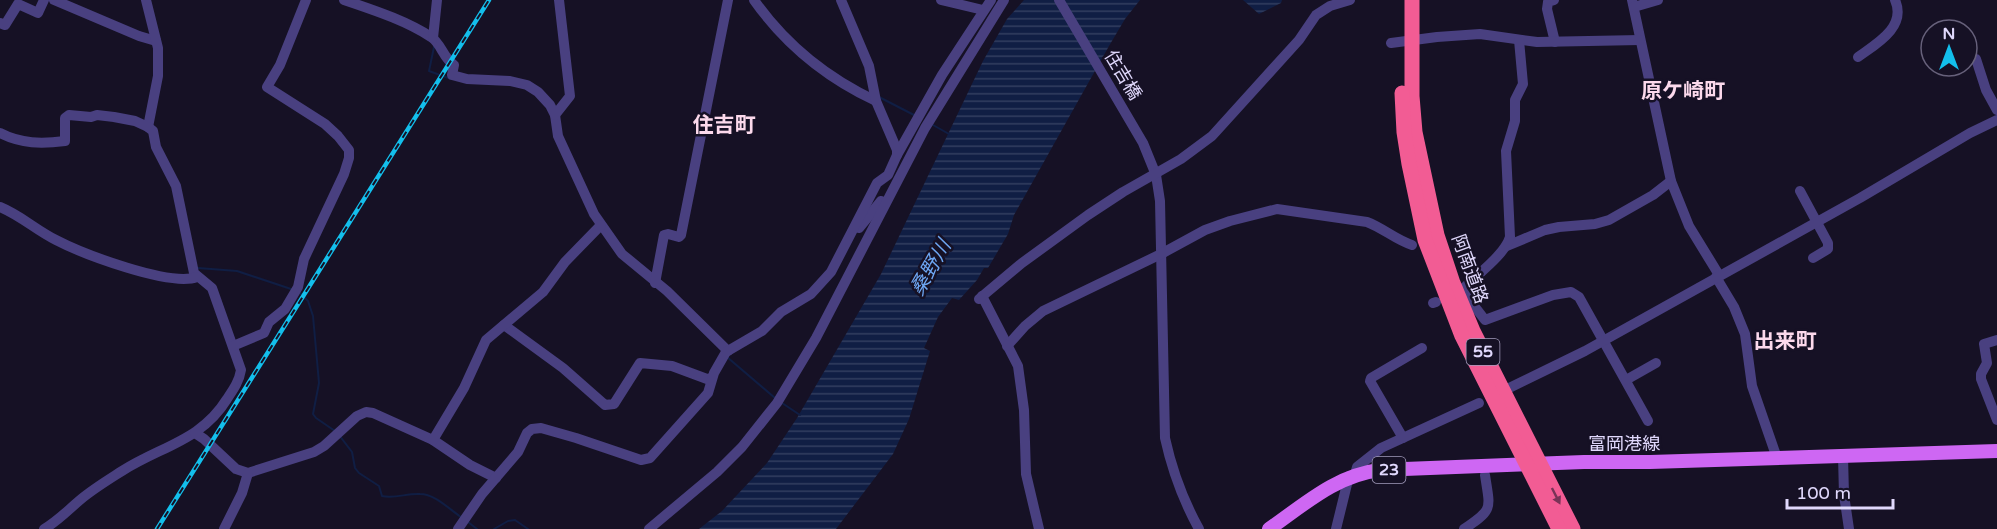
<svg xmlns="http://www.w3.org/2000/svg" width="1997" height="529" font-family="'Varela Round','Noto Sans JP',sans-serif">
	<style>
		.water { fill: url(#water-rules) }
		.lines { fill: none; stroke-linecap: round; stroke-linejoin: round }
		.stream { stroke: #101e44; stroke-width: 2 }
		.minor { stroke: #494080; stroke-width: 10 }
		.major { stroke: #ce67f3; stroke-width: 14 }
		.highway { stroke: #f25c94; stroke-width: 15 }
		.rail-casing { stroke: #13bfec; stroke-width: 4.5 }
		.rail { stroke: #161125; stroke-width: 2; stroke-dasharray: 7; stroke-linecap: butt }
		.oneway { fill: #793357 }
		.labels { text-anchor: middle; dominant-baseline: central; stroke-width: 5; stroke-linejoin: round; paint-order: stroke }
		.shield { fill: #161125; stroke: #a39cbc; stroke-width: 1.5 }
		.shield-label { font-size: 16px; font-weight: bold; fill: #e0d8fc }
		.street-label { font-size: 18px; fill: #e0d8fc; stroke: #161125 }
		.water-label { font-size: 20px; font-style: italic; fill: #6ea7f4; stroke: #161125 }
		.quarter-label { font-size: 21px; font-weight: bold; fill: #fcd9ec; stroke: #161125 }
	</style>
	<defs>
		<pattern id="water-rules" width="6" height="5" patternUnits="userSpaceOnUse" patternTransform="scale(1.5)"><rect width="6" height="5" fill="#101e44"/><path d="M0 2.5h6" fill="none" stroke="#323e60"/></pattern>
	</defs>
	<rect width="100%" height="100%" fill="#161125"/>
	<g class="water">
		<path d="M1024,0H1140L1125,19L1109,46L1014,215L1008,234L988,268H984L977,280L959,300L952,298L938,317L924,348L930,351L909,419L893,454L836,529H699L722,511L767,463L797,418L881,274L983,61L1007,19Z"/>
		<path d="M1243,0H1282L1281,3L1259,14Z"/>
	</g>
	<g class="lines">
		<g class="stream">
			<path d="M434,47L429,71L451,79"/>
			<path d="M879,97L914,115"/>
			<path d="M933,125L949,134"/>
			<path d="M198,268L237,271L294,290"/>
			<path d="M299,292L308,301L313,316L319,383L313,414L316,418L335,431"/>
			<path d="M727,357L775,398"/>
			<path d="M782,403L800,415"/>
			<path d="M339,435L352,452L355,468L359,473L379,486L382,496C395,499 407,493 420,494C435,494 449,509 461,517"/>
			<path d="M468,522L477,529"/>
			<path d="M494,529L508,521L515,520L528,529"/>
		</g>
		<g class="minor">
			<path d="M54,0L139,36L156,41"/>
			<path d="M146,0L158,48V76L148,127"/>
			<path d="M344,0C373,10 405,20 431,37C441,43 443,58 454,65L452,75L467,79L510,81L527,85L538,92L550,105L555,115L558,136L594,214L622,254L667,291L728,351"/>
			<path d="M754,0C785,44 827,78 876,101"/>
			<path d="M941,0L983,10"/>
			<path d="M1059,0L1143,143L1156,175L1160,201L1165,438C1172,470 1183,500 1199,529"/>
			<path d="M1554,0L1548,2L1547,9L1555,42"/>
			<path d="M1632,0L1671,181L1689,226L1719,275"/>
			<path d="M1634,7L1658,0"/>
			<path d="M0,23L5,25L18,4L38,13L44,0"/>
			<path d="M433,38L437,0"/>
			<path d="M1391,43L1437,37L1480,34L1537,42L1640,40"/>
			<path d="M1858,57C1876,44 1907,27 1895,0"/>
			<path d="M1976,59L1986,90L1997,110"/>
			<path d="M555,115L570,96L559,0"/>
			<path d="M0,133C21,144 42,144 65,141V118L69,115L91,117L97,115L114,117L135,121L148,127L153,131L156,147L176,186L194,273L212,288L241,370C239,382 233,390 227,399C201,441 161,446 122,471C108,480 93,489 80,500C68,510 58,521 44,529"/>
			<path d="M897,155L942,75L991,0"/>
			<path d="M1800,191L1828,243V249L1813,258"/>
			<path d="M0,207C20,215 36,230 56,240C83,254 170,287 197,277"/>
			<path d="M859,228L881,201"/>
			<path d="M1507,246L1545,230L1559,227L1595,224L1609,220L1653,195L1671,181"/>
			<path d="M1716,277L1734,307L1745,334L1752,386L1777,458"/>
			<path d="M655,283L664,235L668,234L679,237L681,235L728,0"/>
			<path d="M1464,288L1465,294L1485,320L1553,295L1571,292L1579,297L1648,421"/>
			<path d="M1462,290C1476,275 1504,256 1510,237L1506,151L1515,121V100L1523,84L1519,40"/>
			<path d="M982,296L1018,366L1024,410L1026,474L1039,529"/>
			<path d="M979,299L1022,263L1088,215L1123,192L1181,159L1212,136L1299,40L1316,15L1330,6L1350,0"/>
			<path d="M1433,303L1436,302"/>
			<path d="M504,325L563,368L605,405L614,404L640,363L672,366L707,379L712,378"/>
			<path d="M1997,340L1984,344L1987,363L1981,374V379L1997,420"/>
			<path d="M233,346L264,333L269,322L285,309L298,287L304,259L344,174L349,158V150L338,136L325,124L267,87L280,65L306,0"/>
			<path d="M1007,346L1025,326L1043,311L1161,254L1205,230L1230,221L1277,209L1367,222C1383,228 1396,240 1412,245"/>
			<path d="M1626,380L1656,363"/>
			<path d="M1503,391L1585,351L1860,198L1970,133L1997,120"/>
			<path d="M195,433L204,439L236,469L248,473L314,452L324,446L357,416L366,412L373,413L433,440L470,465L496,478"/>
			<path d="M1403,438L1370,381L1371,378L1422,348"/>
			<path d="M433,440L464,388L486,340L543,292L565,262L601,225"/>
			<path d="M1843,456L1844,495L1849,529"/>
			<path d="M1355,474L1357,467L1381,448L1479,403"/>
			<path d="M224,529L242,493L248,473"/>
			<path d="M458,529L482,494L518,452L527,433L532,429L541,428L576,438L641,460L650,458L708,393L714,373L726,352L762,331L781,312L811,294L831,272L877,183L888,175L897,155V150L876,101L869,66L841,0"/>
			<path d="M649,529L717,472L742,447L777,403L816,338L925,128L1004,0"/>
			<path d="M1336,529L1349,476"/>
			<path d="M1464,529C1494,509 1490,509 1485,475"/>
		</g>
		<path class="major" d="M1269,529C1305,504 1335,476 1379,470L1584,462H1650L1997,451"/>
		<g class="highway">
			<path d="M1412,0V96L1415,132L1437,235L1453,283L1473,331L1573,529"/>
			<path d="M1402,93L1404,132L1409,164L1425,240L1462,336L1559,529"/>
		</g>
		<g class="rail-casing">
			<path id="rail" d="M157,529L489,0"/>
		</g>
		<use href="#rail" class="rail"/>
	</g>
	<defs><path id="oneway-solid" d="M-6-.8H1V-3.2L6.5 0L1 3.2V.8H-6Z" transform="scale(1.5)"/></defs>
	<use class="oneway" href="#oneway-solid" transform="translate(1556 496) rotate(63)"/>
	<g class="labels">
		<g class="shield">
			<rect x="1466.5" y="339" width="33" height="26" rx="4.5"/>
			<rect x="1372.5" y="457" width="33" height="26" rx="4.5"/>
		</g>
		<g class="shield-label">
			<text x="1483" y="352">55</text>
			<text x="1389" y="470">23</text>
		</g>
		<g class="street-label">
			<text transform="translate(1123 75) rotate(59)">住吉橋</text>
			<text transform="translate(1470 269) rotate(70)">阿南道路</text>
			<text x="1624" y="444">富岡港線</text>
		</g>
		<g class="water-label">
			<text transform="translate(931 268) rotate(-60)">桑野川</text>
		</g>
		<g class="quarter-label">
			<text x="1683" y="91">原ケ崎町</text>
			<text x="724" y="125">住吉町</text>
			<text x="1785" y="341">出来町</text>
		</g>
	</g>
	<g transform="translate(1949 48)"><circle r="28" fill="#161125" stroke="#67617b" stroke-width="1.5"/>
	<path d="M0-4.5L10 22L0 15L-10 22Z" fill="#13bfec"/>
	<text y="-9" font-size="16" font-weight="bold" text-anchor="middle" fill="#e0d8fc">N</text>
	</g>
	<path d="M1787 499v9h106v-9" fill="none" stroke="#e0d8fc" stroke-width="3"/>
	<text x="1796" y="499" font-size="18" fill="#e0d8fc" stroke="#161125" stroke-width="4.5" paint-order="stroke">100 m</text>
</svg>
